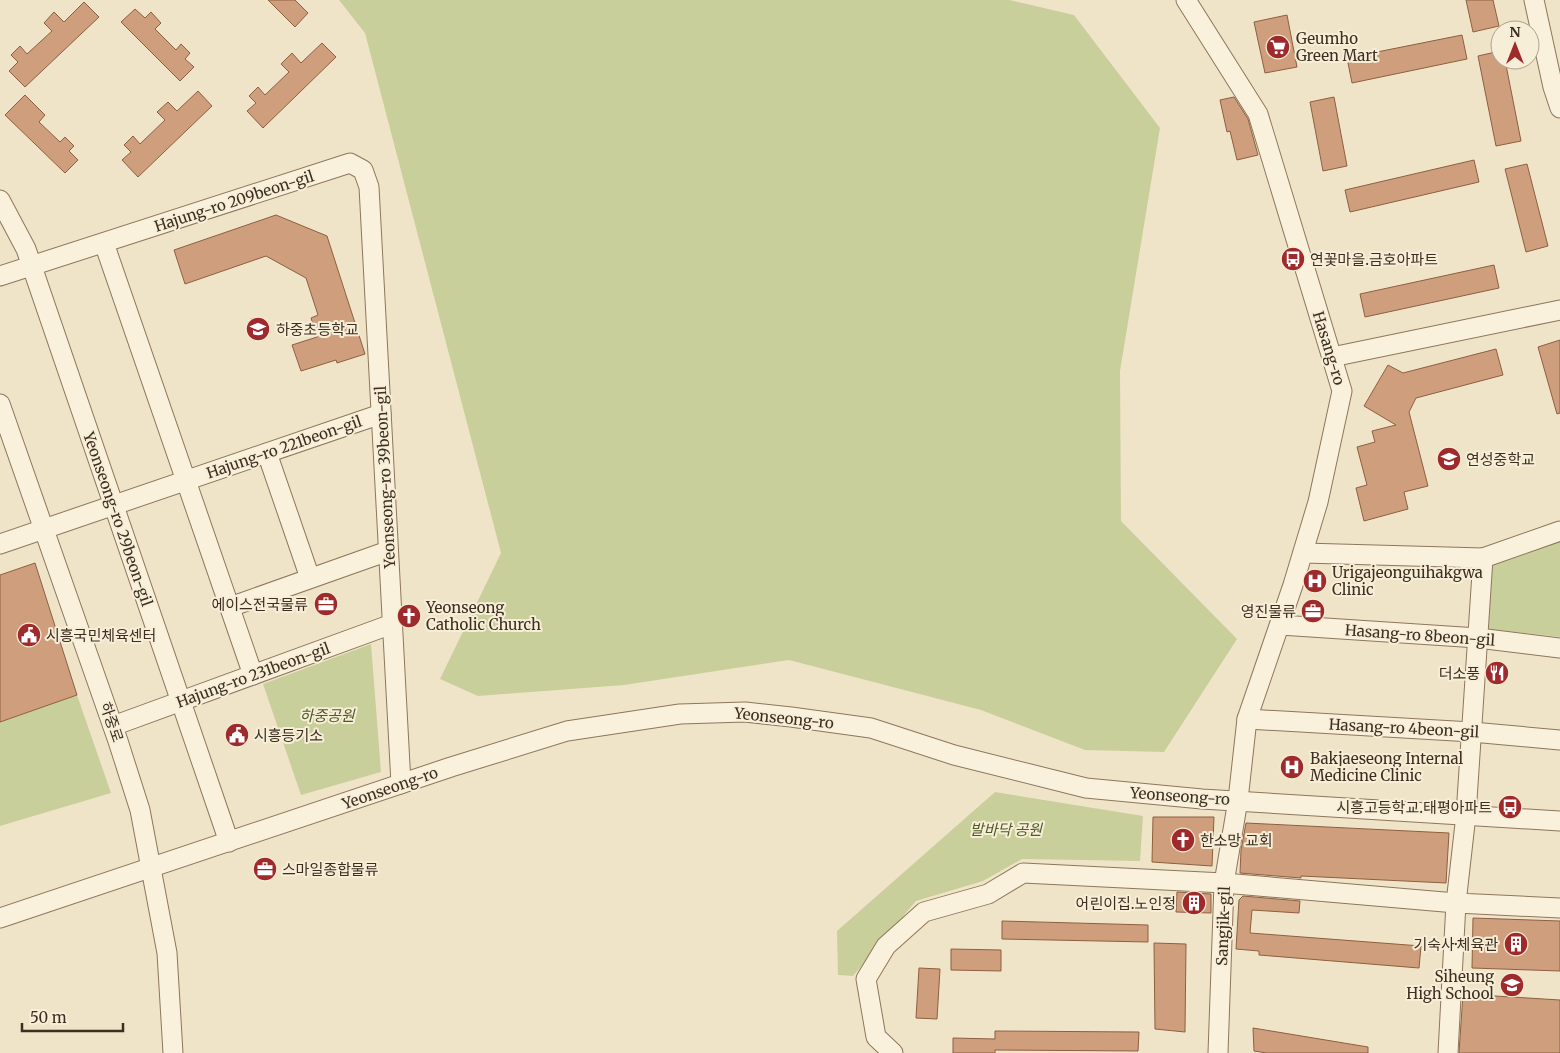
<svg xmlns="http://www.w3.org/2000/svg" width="1560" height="1053" font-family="Merriweather,'Noto Sans KR',serif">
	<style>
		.green { fill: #c9cf9b }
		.building { fill: #cf9f7d; stroke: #8d5f41 }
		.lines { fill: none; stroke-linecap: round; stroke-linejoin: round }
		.minor-casing { stroke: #8d765c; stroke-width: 21 }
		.minor { stroke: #faf1dc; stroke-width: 19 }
		.labels { text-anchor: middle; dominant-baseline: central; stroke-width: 4; stroke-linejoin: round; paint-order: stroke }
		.poi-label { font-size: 15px; fill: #3d2e20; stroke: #f7eed8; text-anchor: start }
		.street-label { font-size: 15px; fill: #3d2e20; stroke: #f7eed8 }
		.park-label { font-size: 15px; font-style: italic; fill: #4d5a26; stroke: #f7eed8 }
	</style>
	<rect width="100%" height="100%" fill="#f0e4c8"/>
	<g class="green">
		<path d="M339,0H1009L1074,15L1160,128L1120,371L1121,521L1237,639L1164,752L1085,750L981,710L789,660L624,685L478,696L440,679L501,553L365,33Z"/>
		<path d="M1560,540V637L1486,629L1489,563Z"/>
		<path d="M371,644L381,772L301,795L263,684Z"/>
		<path d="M77,695L111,793L0,826V722Z"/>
		<path d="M995,792L1143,816L1140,861L1022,859L983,881L916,901L853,976L838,975L837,931Z"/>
	</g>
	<g class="building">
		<path d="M268,0H295L308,13L295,27Z"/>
		<path d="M1466,0H1493L1499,26L1473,32Z"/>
		<path d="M84,2L99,17L25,87L9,71L18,62L11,55L20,46L27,54L52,31L44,23L54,12L64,22Z"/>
		<path d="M135,9L145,18L151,12L161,23L155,29L176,50L181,44L190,53L185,59L194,67L180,81L121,22Z"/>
		<path d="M1287,15L1297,67L1265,73L1254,22Z"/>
		<path d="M1462,35L1467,59L1352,83L1347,58Z"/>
		<path d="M322,43L336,57L263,128L247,111L256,103L249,96L258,87L265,95L289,72L281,64L292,53L301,63Z"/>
		<path d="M1500,51V60H1505L1521,141L1496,146L1478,56Z"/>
		<path d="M198,91L212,106L138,177L122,160L131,152L124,145L133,136L140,144L165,120L157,112L168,102L177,111Z"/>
		<path d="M25,95L45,115L39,122L60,142L65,137L74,146L69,151L78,160L65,173L5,115Z"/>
		<path d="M1234,97L1248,119L1258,155L1237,160L1230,131L1227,132L1220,100Z"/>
		<path d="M1334,97L1347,166L1323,171L1310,102Z"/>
		<path d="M1474,160L1479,182L1350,212L1345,190Z"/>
		<path d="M1527,164L1548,246L1526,252L1505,169Z"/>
		<path d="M276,215L327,236L365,354L337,363L336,360L301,371L292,345L317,337L311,318L318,315L306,278L266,256L185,284L174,250Z"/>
		<path d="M1494,265L1499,288L1365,317L1360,294Z"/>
		<path d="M1560,340V413L1557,414L1538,347Z"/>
		<path d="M1496,349L1503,375L1416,398L1409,412L1428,486L1404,492L1408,509L1364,521L1356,488L1367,485L1357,447L1375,442L1372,431L1396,425L1364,406L1388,365L1403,373Z"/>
		<path d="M35,563L77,695L0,722V575Z"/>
		<path d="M1153,817H1214L1212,866L1152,862Z"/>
		<path d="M1246,823L1449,833L1446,883L1301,876V878L1240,873L1241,850Z"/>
		<path d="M1177,892L1211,894V913L1176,912Z"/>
		<path d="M1243,896L1300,901L1299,913L1252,910L1250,933L1421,946L1419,968L1259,955V951L1236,949L1239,900Z"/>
		<path d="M1473,918L1560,921V971L1472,968Z"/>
		<path d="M1002,921L1148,925V942L1002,939Z"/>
		<path d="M1154,943L1186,944L1185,1032L1155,1029Z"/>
		<path d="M951,949L1001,950V971L951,970Z"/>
		<path d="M919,968L940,969L937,1019L916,1018Z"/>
		<path d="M1463,994L1560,1000V1053H1459Z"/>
		<path d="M1253,1028L1368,1047V1053H1267L1254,1051Z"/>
		<path d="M995,1031L1139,1032L1138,1051L995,1050V1053H953V1038L995,1039Z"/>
	</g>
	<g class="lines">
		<g class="minor-casing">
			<g id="minor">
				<path d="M1186,0L1258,114L1342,391L1318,502L1293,585L1247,719L1238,800L1224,883L1218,1053"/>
				<path d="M1534,0L1553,87L1560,108"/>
				<path d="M0,200L26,249L229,842"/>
				<path d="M104,243L253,675"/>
				<path d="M0,276L350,163L363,170L369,187L401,784"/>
				<path d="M1332,357L1560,310"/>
				<path d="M0,404L118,741L140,810L167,953L173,1053"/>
				<path d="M267,453L310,578"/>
				<path d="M0,544L381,414"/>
				<path d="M1303,553L1483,558L1466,815L1456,903L1560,908"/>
				<path d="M1483,558L1560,531"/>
				<path d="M230,607L388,551"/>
				<path d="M1280,625L1478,638L1560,648"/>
				<path d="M1247,719L1472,732L1560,740"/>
				<path d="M113,726L392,624"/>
				<path d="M0,918L451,767L567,731L680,714L745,712L791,717L871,728L954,755L1086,788L1202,799L1560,821"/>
				<path d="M893,1053L876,1037L866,979L886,946L924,912L988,894L1023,873L1224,883L1456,903L1448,1053"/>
			</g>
		</g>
		<use href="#minor" class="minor"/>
	</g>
	<defs>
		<g id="supermarket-disc" transform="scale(1.25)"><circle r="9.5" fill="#9e2a2b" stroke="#f7eed8"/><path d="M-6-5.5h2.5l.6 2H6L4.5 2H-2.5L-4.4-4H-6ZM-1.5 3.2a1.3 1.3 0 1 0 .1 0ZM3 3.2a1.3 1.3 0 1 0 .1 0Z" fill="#fff"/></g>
		<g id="bus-disc" transform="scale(1.25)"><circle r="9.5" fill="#9e2a2b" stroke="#f7eed8"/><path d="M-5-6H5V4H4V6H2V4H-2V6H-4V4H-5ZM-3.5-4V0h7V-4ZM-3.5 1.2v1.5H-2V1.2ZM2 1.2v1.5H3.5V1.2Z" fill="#fff"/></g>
		<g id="school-disc" transform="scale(1.25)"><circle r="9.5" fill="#9e2a2b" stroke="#f7eed8"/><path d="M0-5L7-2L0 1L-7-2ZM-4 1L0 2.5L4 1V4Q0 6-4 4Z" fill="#fff"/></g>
		<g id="hospital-disc" transform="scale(1.25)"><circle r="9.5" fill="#9e2a2b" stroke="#f7eed8"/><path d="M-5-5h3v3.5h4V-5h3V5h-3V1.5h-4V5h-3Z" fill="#fff"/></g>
		<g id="office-disc" transform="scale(1.25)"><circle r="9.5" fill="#9e2a2b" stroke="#f7eed8"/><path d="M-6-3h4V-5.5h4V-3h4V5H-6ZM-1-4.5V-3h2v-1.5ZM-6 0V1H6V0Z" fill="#fff"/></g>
		<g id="church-disc" transform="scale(1.25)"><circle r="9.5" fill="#9e2a2b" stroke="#f7eed8"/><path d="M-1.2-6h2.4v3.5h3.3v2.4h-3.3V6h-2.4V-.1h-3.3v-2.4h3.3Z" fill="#fff"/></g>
		<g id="civic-disc" transform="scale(1.25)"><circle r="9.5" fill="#9e2a2b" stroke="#f7eed8"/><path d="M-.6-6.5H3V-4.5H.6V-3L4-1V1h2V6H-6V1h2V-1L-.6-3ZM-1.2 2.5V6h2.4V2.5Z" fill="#fff"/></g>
		<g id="restaurant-disc" transform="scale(1.25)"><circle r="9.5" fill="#9e2a2b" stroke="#f7eed8"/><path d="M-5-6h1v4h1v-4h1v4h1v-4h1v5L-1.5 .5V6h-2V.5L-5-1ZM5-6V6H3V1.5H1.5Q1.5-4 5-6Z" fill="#fff"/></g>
		<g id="building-disc" transform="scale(1.25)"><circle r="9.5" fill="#9e2a2b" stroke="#f7eed8"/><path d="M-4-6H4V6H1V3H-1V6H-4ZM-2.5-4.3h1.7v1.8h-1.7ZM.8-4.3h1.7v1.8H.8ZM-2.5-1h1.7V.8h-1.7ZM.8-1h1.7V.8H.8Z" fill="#fff"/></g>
	</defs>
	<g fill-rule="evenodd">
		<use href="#supermarket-disc" x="1278" y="47"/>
		<use href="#bus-disc" x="1293" y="259"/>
		<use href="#school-disc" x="258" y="329"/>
		<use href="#school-disc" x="1449" y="459"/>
		<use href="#hospital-disc" x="1315" y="581"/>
		<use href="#office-disc" x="326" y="604"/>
		<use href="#office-disc" x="1313" y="611"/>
		<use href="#church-disc" x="409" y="616"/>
		<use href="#civic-disc" x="29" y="635"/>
		<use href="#restaurant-disc" x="1497" y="673"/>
		<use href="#civic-disc" x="237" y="735"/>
		<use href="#hospital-disc" x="1292" y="767"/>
		<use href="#bus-disc" x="1510" y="807"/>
		<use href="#church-disc" x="1183" y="840"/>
		<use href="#office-disc" x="265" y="869"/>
		<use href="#building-disc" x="1194" y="903"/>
		<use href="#building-disc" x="1516" y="944"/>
		<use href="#school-disc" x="1512" y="985"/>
	</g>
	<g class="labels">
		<g class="poi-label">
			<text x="1296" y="38">Geumho<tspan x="1296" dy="17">Green Mart</tspan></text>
			<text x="1310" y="259">연꽃마을.금호아파트</text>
			<text x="276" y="329">하중초등학교</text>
			<text x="1466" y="459">연성중학교</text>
			<text x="1332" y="572">Urigajeonguihakgwa<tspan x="1332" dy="17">Clinic</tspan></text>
			<text x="308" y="604" text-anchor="end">에이스전국물류</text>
			<text x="426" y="607">Yeonseong<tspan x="426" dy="17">Catholic Church</tspan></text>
			<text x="1296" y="611" text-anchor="end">영진물류</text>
			<text x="46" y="635">시흥국민체육센터</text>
			<text x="1480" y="673" text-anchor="end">더소풍</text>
			<text x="254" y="735">시흥등기소</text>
			<text x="1310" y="758">Bakjaeseong Internal<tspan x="1310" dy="17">Medicine Clinic</tspan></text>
			<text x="1492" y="807" text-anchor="end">시흥고등학교.태평아파트</text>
			<text x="1200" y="840">한소망 교회</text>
			<text x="282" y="869">스마일종합물류</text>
			<text x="1176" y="903" text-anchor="end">어린이집.노인정</text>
			<text x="1498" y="944" text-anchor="end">기숙사·체육관</text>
			<text x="1494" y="976" text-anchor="end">Siheung<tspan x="1494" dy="17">High School</tspan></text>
		</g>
		<g class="street-label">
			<text transform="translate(234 201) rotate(-18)">Hajung-ro 209beon-gil</text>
			<text transform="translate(1329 348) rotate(73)">Hasang-ro</text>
			<text transform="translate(284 447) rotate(-19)">Hajung-ro 221beon-gil</text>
			<text transform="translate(385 477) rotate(-93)">Yeonseong-ro 39beon-gil</text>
			<text transform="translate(118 519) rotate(71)">Yeonseong-ro 29beon-gil</text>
			<text transform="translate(1420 635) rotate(4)">Hasang-ro 8beon-gil</text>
			<text transform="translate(253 675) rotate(-20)">Hajung-ro 231beon-gil</text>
			<text transform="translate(784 718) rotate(6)">Yeonseong-ro</text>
			<text transform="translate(112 722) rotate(71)">하중로</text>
			<text transform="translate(1404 728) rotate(3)">Hasang-ro 4beon-gil</text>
			<text transform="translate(390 788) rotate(-19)">Yeonseong-ro</text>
			<text transform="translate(1180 796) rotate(4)">Yeonseong-ro</text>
			<text transform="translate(1223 926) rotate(-88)">Sangjik-gil</text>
		</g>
		<g class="park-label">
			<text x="327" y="715">하중공원</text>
			<text x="1006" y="829">발바닥 공원</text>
		</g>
	</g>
	<g transform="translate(1515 45)"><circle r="24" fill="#f7eed8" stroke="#ada18e"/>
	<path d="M0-4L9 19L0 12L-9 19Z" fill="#9e2a2b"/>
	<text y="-8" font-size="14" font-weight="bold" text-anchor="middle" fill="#3d2e20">N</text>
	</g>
	<path d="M22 1023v8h101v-8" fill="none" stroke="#3d2e20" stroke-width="2.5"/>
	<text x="30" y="1023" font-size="15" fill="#3d2e20" stroke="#f7eed8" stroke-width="4" paint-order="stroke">50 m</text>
</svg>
